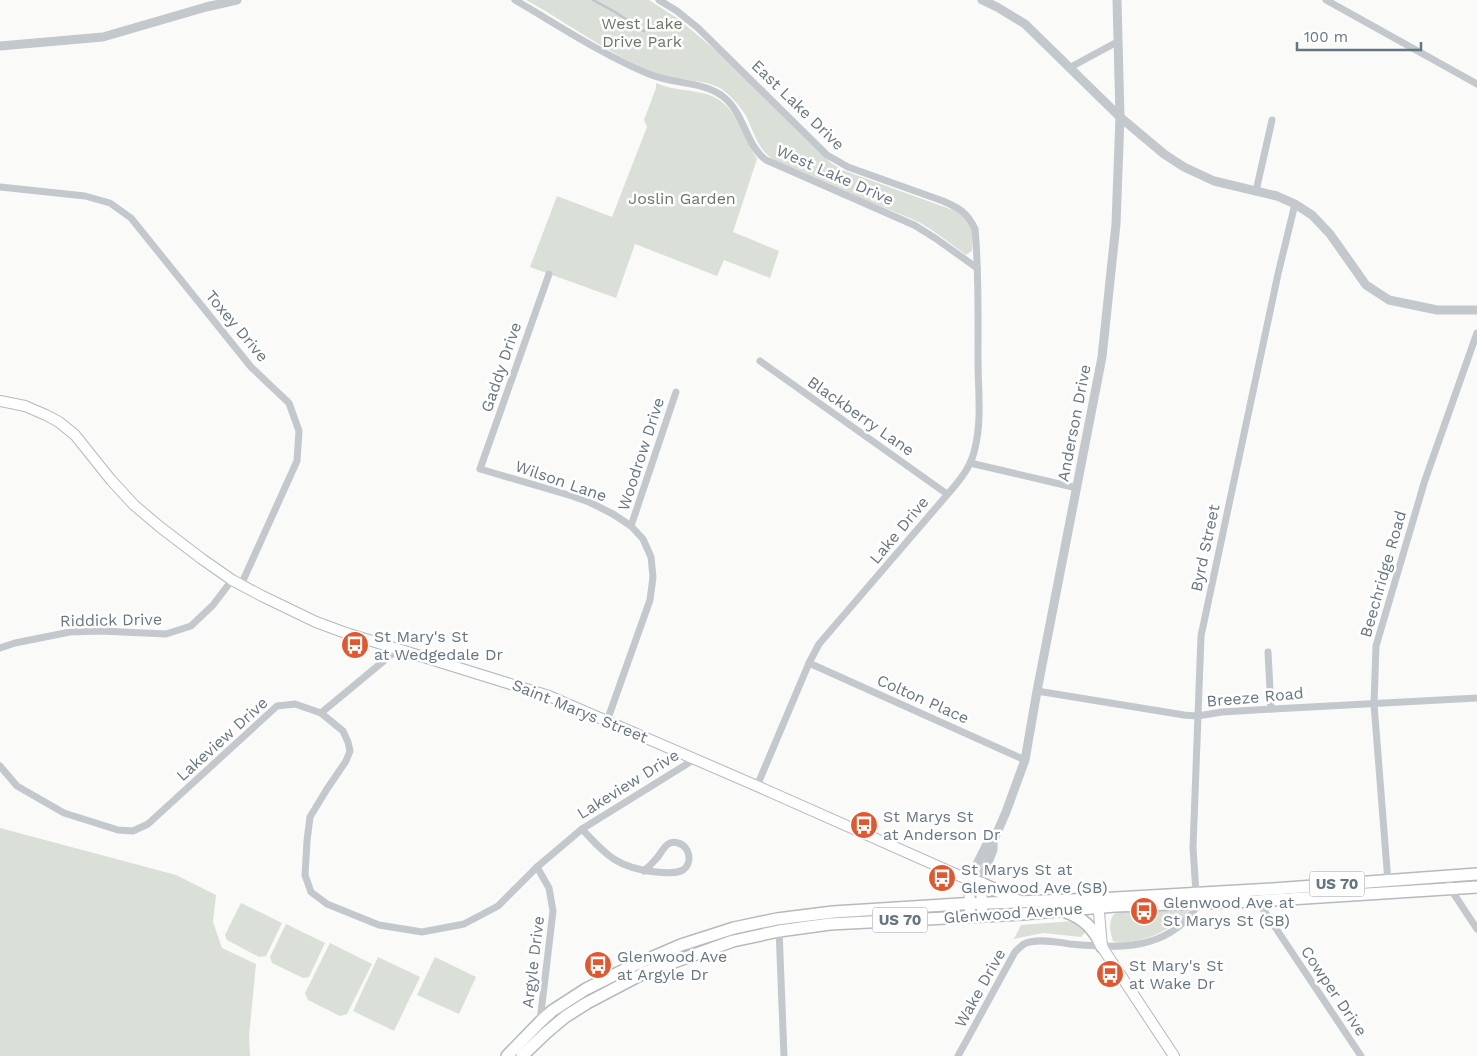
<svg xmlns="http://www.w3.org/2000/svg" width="1477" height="1056" font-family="'Work Sans',sans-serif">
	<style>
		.green { fill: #dadfd7 }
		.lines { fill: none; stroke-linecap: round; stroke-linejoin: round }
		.stream { stroke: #bbc7cb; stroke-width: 2.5 }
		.secondary-casing { stroke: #b3babf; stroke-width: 12 }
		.primary-casing { stroke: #b5babe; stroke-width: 14 }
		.minor { stroke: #c3c8cc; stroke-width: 7 }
		.tertiary { stroke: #c3c8cc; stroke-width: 9 }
		.secondary { stroke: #fff; stroke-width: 10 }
		.primary { stroke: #fff; stroke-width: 11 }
		.labels { text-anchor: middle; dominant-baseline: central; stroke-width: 5; stroke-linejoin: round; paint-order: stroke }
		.shield { fill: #fff; stroke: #939fa8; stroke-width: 1 }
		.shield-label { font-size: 15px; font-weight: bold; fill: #657683 }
		.park-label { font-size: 16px; fill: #687a64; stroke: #fff }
		.street-label { font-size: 16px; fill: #657683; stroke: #fff }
		.poi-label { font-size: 16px; fill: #657683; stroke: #fff; text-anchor: start }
	</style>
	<rect width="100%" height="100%" fill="#fafaf8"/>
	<g class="green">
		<path d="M526,0H649L677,18L719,53L831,163L843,170L856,175L961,213C975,225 973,234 972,251L966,255C948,242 932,228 912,219C875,203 837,191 801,173C792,169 782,165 774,160C757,149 754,132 746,116C740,106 732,97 723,90C708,79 678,81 658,74C611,56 570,24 526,0Z"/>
		<path d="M656,83C671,90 686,89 702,93C736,100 741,133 757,159L733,232L779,251L770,278L724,260L717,276L635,244L616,298L530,267L557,196L612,217L647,127L644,120L656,88Z"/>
		<path d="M0,828L176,875L216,895L213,922L222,948L256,964L249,1036L250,1056H0Z"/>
		<path d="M241,903L282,923L266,956L259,957L227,940L225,935Z"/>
		<path d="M1185,908L1188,910L1187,916C1167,929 1153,939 1129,942C1123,942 1118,943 1113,941C1110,931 1108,922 1114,914L1119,912Z"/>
		<path d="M1073,921L1083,924L1086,931L1081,937L1043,933L1014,939L1021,925Z"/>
		<path d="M286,924L325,943L309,977L303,978L272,963L270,957Z"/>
		<path d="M330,943L372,964L347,1014L340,1016L308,1000L305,993Z"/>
		<path d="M378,957L420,977L394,1031L353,1011Z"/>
		<path d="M435,957L476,977L459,1014L417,995Z"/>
	</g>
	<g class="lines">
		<path class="stream" d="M593,0L615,12L644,31"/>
		<g class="secondary-casing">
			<g id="secondary">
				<path d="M0,401L25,406L46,415L59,422L75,435L111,480L134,505L160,527L202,559L232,580L262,596L316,622L343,632L549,696L757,786L969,880L970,911"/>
				<path d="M981,883L982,910"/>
				<path d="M1098,901L1102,947L1174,1056"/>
			</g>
		</g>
		<g class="primary-casing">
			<g id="primary">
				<path d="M969,880L981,883L1019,901"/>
				<path d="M1066,912C1084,918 1095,930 1102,947"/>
				<path d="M507,1056L540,1022L552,1011L586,989L632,966L681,945L734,928L777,919L833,912L960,904L1098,899L1273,889L1477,874"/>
				<path d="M522,1056L546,1033L565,1017L587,1003L646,972L733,941L779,931L830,924L1022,914L1115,906L1258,901L1477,887"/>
			</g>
		</g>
		<g class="minor">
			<path d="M515,0C558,25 603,55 649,74C672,84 700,81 721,95C745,112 745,145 766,160L914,225L935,238L977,268"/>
			<path d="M659,0L677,11L698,28L827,155L848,167L943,201C959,208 967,212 975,229C979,272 978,317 978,360C978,389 982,420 975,448C972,464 963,476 953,488L819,644L809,663L757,786"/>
			<path d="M1326,0L1477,84"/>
			<path d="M1069,68L1117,42"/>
			<path d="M0,187L85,196L110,203L131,218L251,367L289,403L299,431L297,461L241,585"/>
			<path d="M1256,191L1272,120"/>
			<path d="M549,274L480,469L572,496L589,502L613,514L631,526L643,539L651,557L653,577L650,600L607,721"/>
			<path d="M760,361L947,494"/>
			<path d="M970,463L1077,488"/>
			<path d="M631,526L676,392"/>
			<path d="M0,648L15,643L70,632L101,631L166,634L191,626L213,605L232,580"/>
			<path d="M1268,652L1271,709"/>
			<path d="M809,663L1025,760"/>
			<path d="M1037,691L1184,715L1197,716L1222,712L1273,709L1477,698"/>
			<path d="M321,713L397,650"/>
			<path d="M0,766L17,786L64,813L118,830L133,831L148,824L277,706L295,704L321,713L343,731L348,742L350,751L346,761L327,789L310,817L307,841L305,875L311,892L327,904L379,925L422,932L464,924L498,906L537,867L582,829L695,759"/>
			<path d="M582,829C607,856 618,868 656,872C664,873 675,874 683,870C693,863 690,846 678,843C665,839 662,854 655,860C652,864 648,867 644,871"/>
			<path d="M537,867L549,888L553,911L540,1021"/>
			<path d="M1448,876L1450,888L1477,929"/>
			<path d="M1388,882L1374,704L1376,646L1425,480L1477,333"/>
			<path d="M1257,900L1361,1056"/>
			<path d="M779,929L784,1056"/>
			<path d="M958,1056L1015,952C1018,949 1021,946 1024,944C1035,938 1058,942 1070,944C1117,948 1165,952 1196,908V893L1193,848L1201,636L1278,274L1295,204"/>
		</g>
		<g class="tertiary">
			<path d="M982,0L997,7L1025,24L1120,117L1164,154L1184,167L1214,181L1277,196L1295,204L1312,215L1330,234L1366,285L1389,300L1437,310H1477"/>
			<path d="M0,46L103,37L206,7L237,0"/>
			<path d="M969,880L986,846L993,842"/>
			<path d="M981,883L982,877L993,850V842L1006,812L1025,760L1037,691L1102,357L1116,224L1120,117L1117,0"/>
		</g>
		<use href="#secondary" class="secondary"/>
		<use href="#primary" class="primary"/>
	</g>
	<defs>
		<g id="bus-disc" transform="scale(1.4375)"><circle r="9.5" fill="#e4572e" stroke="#fff"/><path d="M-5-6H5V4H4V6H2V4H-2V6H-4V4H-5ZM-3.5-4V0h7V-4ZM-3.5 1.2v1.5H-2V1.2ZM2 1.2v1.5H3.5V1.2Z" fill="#fff"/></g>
	</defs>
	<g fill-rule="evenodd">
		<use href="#bus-disc" x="355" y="645"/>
		<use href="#bus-disc" x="864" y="825"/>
		<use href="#bus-disc" x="942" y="878"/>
		<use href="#bus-disc" x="1144" y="911"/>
		<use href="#bus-disc" x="598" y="965"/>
		<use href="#bus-disc" x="1110" y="974"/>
	</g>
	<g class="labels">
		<g class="shield">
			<rect x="1309.5" y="871.5" width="55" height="25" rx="4"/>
			<rect x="872.5" y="907.5" width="55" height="25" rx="4"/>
		</g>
		<g class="shield-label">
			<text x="1337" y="884">US 70</text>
			<text x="900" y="920">US 70</text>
		</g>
		<g class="park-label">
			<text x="642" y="23">West Lake<tspan x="642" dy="18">Drive Park</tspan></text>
			<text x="682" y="198">Joslin Garden</text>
		</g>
		<g class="street-label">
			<text transform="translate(798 105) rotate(44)">East Lake Drive</text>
			<text transform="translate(835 175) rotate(24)">West Lake Drive</text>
			<text transform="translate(237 326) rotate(50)">Toxey Drive</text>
			<text transform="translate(501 367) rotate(-71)">Gaddy Drive</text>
			<text transform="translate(861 416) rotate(35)">Blackberry Lane</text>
			<text transform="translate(1074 423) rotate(-79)">Anderson Drive</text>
			<text transform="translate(641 454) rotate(-72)">Woodrow Drive</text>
			<text transform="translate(561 481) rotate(19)">Wilson Lane</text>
			<text transform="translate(899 530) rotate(-50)">Lake Drive</text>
			<text transform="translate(1205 548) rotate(-78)">Byrd Street</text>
			<text transform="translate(1383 574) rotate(-74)">Beechridge Road</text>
			<text transform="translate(111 620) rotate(-1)">Riddick Drive</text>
			<text transform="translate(1255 697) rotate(-5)">Breeze Road</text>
			<text transform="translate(923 699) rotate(24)">Colton Place</text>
			<text transform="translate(580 711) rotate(22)">Saint Marys Street</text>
			<text transform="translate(222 739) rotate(-42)">Lakeview Drive</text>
			<text transform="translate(628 784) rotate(-32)">Lakeview Drive</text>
			<text transform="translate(1013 913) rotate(-4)">Glenwood Avenue</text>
			<text transform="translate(533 962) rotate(-83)">Argyle Drive</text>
			<text transform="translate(980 988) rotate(-61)">Wake Drive</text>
			<text transform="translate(1334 991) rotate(56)">Cowper Drive</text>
		</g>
		<g class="poi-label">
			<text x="374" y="636">St Mary's St<tspan x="374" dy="18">at Wedgedale Dr</tspan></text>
			<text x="883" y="816">St Marys St<tspan x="883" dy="18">at Anderson Dr</tspan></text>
			<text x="961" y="869">St Marys St at<tspan x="961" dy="18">Glenwood Ave (SB)</tspan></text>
			<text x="1163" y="902">Glenwood Ave at<tspan x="1163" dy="18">St Marys St (SB)</tspan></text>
			<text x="617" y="956">Glenwood Ave<tspan x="617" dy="18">at Argyle Dr</tspan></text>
			<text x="1129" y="965">St Mary's St<tspan x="1129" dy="18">at Wake Dr</tspan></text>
		</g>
	</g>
	<path d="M1297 42v8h124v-8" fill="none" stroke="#657683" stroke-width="2.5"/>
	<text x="1304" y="42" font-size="15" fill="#657683" stroke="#ffffff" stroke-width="4" paint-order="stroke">100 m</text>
</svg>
